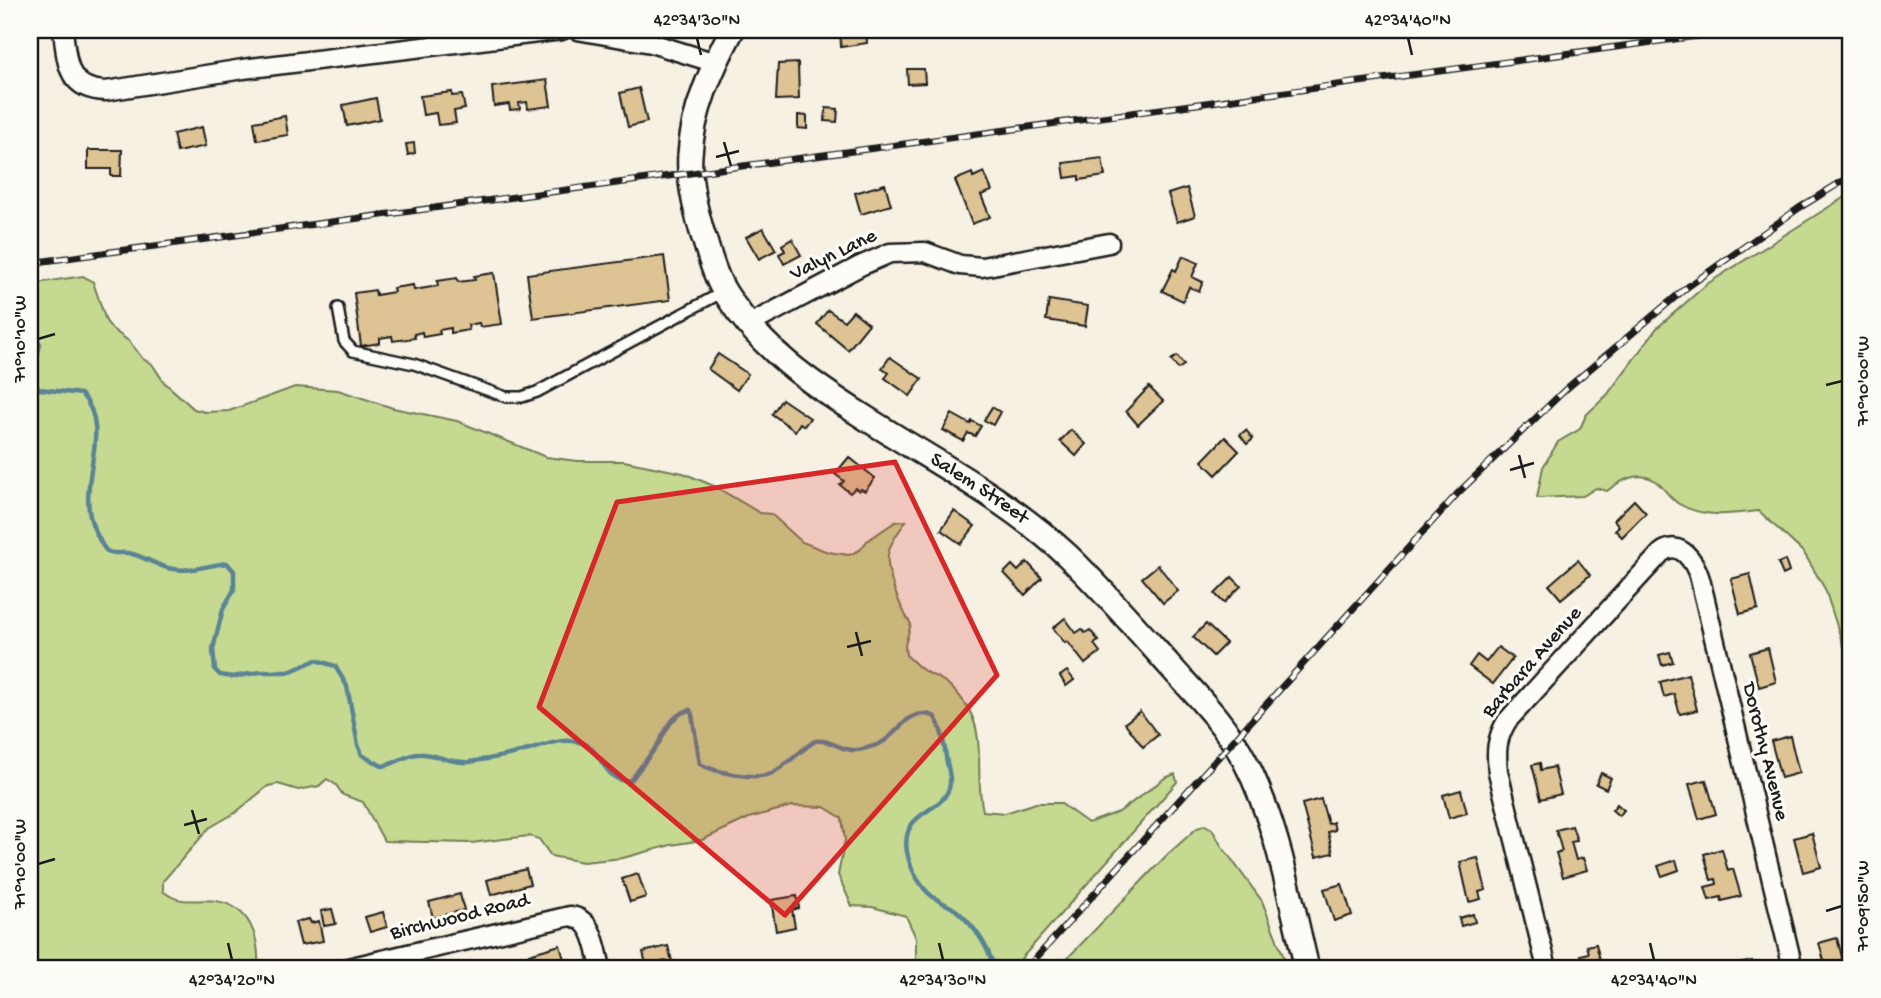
<svg xmlns="http://www.w3.org/2000/svg" width="1881" height="998" font-family="'Gochi Hand',sans-serif">
	<style>
		.green { fill: #c5da90; stroke: #707b56; stroke-width: 2 }
		.lines { fill: none; stroke-linecap: round; stroke-linejoin: round }
		.stream { stroke: #5a8495; stroke-width: 4.5 }
		.building { fill: #dec494; stroke: #1c1c1c; stroke-width: 2 }
		.service-casing { stroke: #1c1c1c; stroke-width: 14 }
		.minor-casing { stroke: #1c1c1c; stroke-width: 23 }
		.tertiary-casing { stroke: #1c1c1c; stroke-width: 28 }
		.service { stroke: #fdfcf7; stroke-width: 9 }
		.minor { stroke: #fdfcf7; stroke-width: 18 }
		.tertiary { stroke: #fdfcf7; stroke-width: 23 }
		.rail-casing { stroke: #1c1c1c; stroke-width: 7 }
		.rail { stroke: #fdfcf7; stroke-width: 4.5; stroke-dasharray: 13; stroke-linecap: butt }
		.marked { fill: #d62828; fill-opacity: 0.2; stroke: #d62828; stroke-width: 5; stroke-linejoin: round }
		.ticks { fill: none; stroke: #1c1c1c; stroke-width: 2.5 }
		.labels { text-anchor: middle; dominant-baseline: central; stroke-width: 6; stroke-linejoin: round; paint-order: stroke }
		.street-label { font-size: 21px; fill: #1c1c1c; stroke: #fdfcf7 }
		.neatline { fill: none; stroke: #1c1c1c; stroke-width: 2.5 }
		.ticks-label { font-size: 18px; text-anchor: middle; fill: #1c1c1c }
	</style>
	<rect width="100%" height="100%" fill="#f7f1e3"/>
	<filter id="ink" filterUnits="userSpaceOnUse"><feTurbulence type="fractalNoise" baseFrequency=".0143" numOctaves="2"/><feDisplacementMap in="SourceGraphic" scale="14" xChannelSelector="R" yChannelSelector="G"/><feConvolveMatrix kernelMatrix="1 2 1 2 8 2 1 2 1" color-interpolation-filters="sRGB"/></filter>
	<g filter="url(#ink)">
		<g class="green">
			<path d="M1851,193V651L1843,645L1825,589L1804,553L1759,511C1732,514 1705,519 1679,504C1672,500 1666,491 1660,485C1643,468 1622,479 1607,491L1596,488L1583,496L1537,498L1543,467L1558,442L1580,429L1586,415L1607,395L1657,328L1707,284Z"/>
			<path d="M83,276L93,282L106,321L112,329L130,342L143,359L152,364L164,382L194,409L205,412L229,411L295,387L338,390L393,408L457,421L546,457L577,461H624L683,473L714,486L760,513L771,514L802,542L828,552L849,555L860,550L867,541L895,522L906,521C900,530 892,540 889,550C883,569 901,609 911,624L905,645L906,655C912,660 917,666 923,670C932,676 944,679 951,687C993,726 972,763 983,811L1005,813L1036,803H1060L1088,823L1119,812L1165,778L1175,774L1177,782L1013,968H916V938L906,916L872,907L852,906L838,875L845,840L842,818L824,807L792,806L749,818L702,840L671,845L623,858L583,862L551,856L539,839L529,836L471,843L384,841L363,802L343,795L336,785L327,779L319,786L298,790L278,784L268,786L235,813L209,828L163,881V891C180,906 196,898 216,901C250,906 260,938 258,968H30V284Z"/>
			<path d="M1205,825L1212,829L1221,845L1262,901L1288,968H1058L1167,855L1197,828Z"/>
		</g>
		<g class="lines">
			<g class="stream">
				<path d="M30,264V283"/>
				<path d="M30,326L40,344L33,373L36,386L40,389L81,394C117,432 71,485 96,533C99,538 102,547 107,551C113,555 122,552 128,553C145,556 157,567 173,569C192,572 209,565 227,563L234,571V590L223,609L213,649L215,670L220,675L233,677L260,672H289L316,660L335,666L347,686L358,745L362,755L382,766C393,765 404,756 417,754C432,752 450,764 469,762C490,759 512,755 532,749C549,744 561,738 579,742C603,747 603,785 631,780C639,769 648,758 656,747C666,733 670,714 690,710L692,714L700,764C714,772 754,780 770,774C786,767 800,750 815,741C830,739 838,749 852,750C860,751 871,747 879,744C899,735 907,706 934,716C942,727 944,743 946,757C947,765 951,775 950,784C945,815 900,808 907,852C910,869 922,892 938,900C944,904 951,906 957,911C974,926 988,946 994,968"/>
			</g>
		</g>
		<g class="building">
			<path d="M115,30H134V34L115,36Z"/>
			<path d="M840,30H866L867,43L841,47Z"/>
			<path d="M798,63L799,99L776,100L778,64Z"/>
			<path d="M907,69H924L925,83L908,84Z"/>
			<path d="M547,80L551,106L528,109L527,102L519,103L520,109L510,110L509,104L494,106L492,87Z"/>
			<path d="M639,88L647,122L628,127L620,93Z"/>
			<path d="M452,92V96L462,95L465,109L454,111L456,123L438,125L436,113L423,115L420,96Z"/>
			<path d="M376,98L380,119L347,126L343,105Z"/>
			<path d="M826,108L838,109L837,122L825,121Z"/>
			<path d="M798,115L807,116V129L798,128Z"/>
			<path d="M285,116L288,135L257,140L254,122Z"/>
			<path d="M202,127L206,146L177,152L173,134Z"/>
			<path d="M414,143L415,153L408,155L406,144Z"/>
			<path d="M88,150H122L121,176H111V169H88Z"/>
			<path d="M1102,158L1105,176L1079,180V176L1065,178L1063,163Z"/>
			<path d="M984,172L992,191L981,195L990,217L972,224L955,180L972,173L973,177Z"/>
			<path d="M885,184L891,205L861,214L855,193Z"/>
			<path d="M1187,188L1195,216L1177,222L1168,194Z"/>
			<path d="M763,228L776,250L759,259L746,237Z"/>
			<path d="M792,239L801,255L784,264L779,254L785,251L782,245Z"/>
			<path d="M664,256L670,300L533,318L527,274Z"/>
			<path d="M1183,256L1198,263L1192,277L1203,282L1199,291L1189,287L1183,301L1162,291L1173,269L1176,271Z"/>
			<path d="M494,273L502,324L480,327L479,323L468,325L469,330L451,333V328L439,330L440,334L423,337L422,332L414,334L415,338L393,341L392,336L380,338V343L361,346L354,293L375,290L376,295L394,292L393,288L413,285L414,290L438,286L437,281L457,278L458,282L475,280L474,276Z"/>
			<path d="M1049,300L1088,306L1085,326L1046,320Z"/>
			<path d="M828,310L844,321L853,311L869,324L848,350L817,324Z"/>
			<path d="M718,354L748,374L737,390L708,369Z"/>
			<path d="M1177,356L1184,365L1178,369L1171,360Z"/>
			<path d="M890,357L922,379L910,396L885,378L889,373L882,368Z"/>
			<path d="M1149,387L1163,401L1138,425L1126,411Z"/>
			<path d="M782,399L810,418L804,426L800,423L795,431L772,414Z"/>
			<path d="M992,407L1000,412L993,425L984,420Z"/>
			<path d="M952,414L970,424L972,421L981,426L975,436L968,433L963,441L943,430Z"/>
			<path d="M1071,430L1086,444L1076,456L1060,441Z"/>
			<path d="M1246,430L1253,439L1247,444L1240,435Z"/>
			<path d="M1225,437L1239,451L1216,475L1202,461Z"/>
			<path d="M849,457L875,478L865,491L861,489L859,491L855,488L850,493L840,485L844,481L835,474Z"/>
			<path d="M1634,500L1646,513L1622,537L1615,530L1619,526L1614,520Z"/>
			<path d="M954,511L975,526L961,544L941,530Z"/>
			<path d="M1578,560L1590,575L1561,599L1549,585Z"/>
			<path d="M1785,560L1789,572L1783,575L1778,563Z"/>
			<path d="M1027,562L1042,578L1025,595L1004,573L1012,565L1018,571Z"/>
			<path d="M1158,565L1178,591L1163,603L1142,578Z"/>
			<path d="M1750,574L1758,609L1740,614L1731,579Z"/>
			<path d="M1232,577L1241,586L1224,603L1215,594Z"/>
			<path d="M1065,618L1076,633L1082,629L1085,633L1090,630L1099,641L1094,644L1100,652L1085,664L1067,641L1065,643L1053,628Z"/>
			<path d="M1206,624L1226,643L1213,656L1193,637Z"/>
			<path d="M1498,647L1513,658L1493,684L1469,666L1477,655L1486,662Z"/>
			<path d="M1768,648L1776,682L1759,687L1750,653Z"/>
			<path d="M1670,652L1673,662L1662,665L1659,655Z"/>
			<path d="M1067,671L1074,680L1066,686L1060,676Z"/>
			<path d="M1688,674L1697,710L1680,714L1674,694L1664,697L1660,682Z"/>
			<path d="M1140,711L1158,735L1143,747L1125,723Z"/>
			<path d="M1790,736L1799,773L1781,778L1771,741Z"/>
			<path d="M1540,763L1541,770L1554,767L1561,794L1541,799L1532,765Z"/>
			<path d="M1601,773L1611,778L1606,789L1596,784Z"/>
			<path d="M1706,780L1716,814L1699,819L1689,784Z"/>
			<path d="M1461,790L1467,813L1449,818L1443,795Z"/>
			<path d="M1321,799L1328,824L1333,822L1335,830L1328,832L1333,853L1316,857L1302,804Z"/>
			<path d="M1617,804L1624,810L1619,816L1612,810Z"/>
			<path d="M1572,826L1577,841L1571,842L1576,860L1583,858L1587,870L1563,877L1556,853L1562,851L1556,830Z"/>
			<path d="M1812,833L1821,867L1803,872L1794,838Z"/>
			<path d="M1722,849L1728,871L1733,869L1741,896L1722,901L1721,897L1709,900L1705,887L1717,884L1716,879L1711,880L1704,854Z"/>
			<path d="M1478,858L1486,890L1479,892L1481,899L1469,902L1460,862Z"/>
			<path d="M1676,860L1679,870L1662,876L1658,866Z"/>
			<path d="M526,869L530,884L491,895L487,880Z"/>
			<path d="M638,874L646,897L630,902L622,879Z"/>
			<path d="M1342,884L1352,915L1334,921L1324,889Z"/>
			<path d="M460,894L464,910L433,918L429,902Z"/>
			<path d="M797,896L799,908L792,910L795,927L776,931L771,900Z"/>
			<path d="M332,909L336,924L324,926L321,911Z"/>
			<path d="M383,912L387,927L370,932L365,917Z"/>
			<path d="M1473,914L1475,922L1461,926L1459,918Z"/>
			<path d="M309,919L311,923L319,921L323,941L301,945L295,922Z"/>
			<path d="M1837,938L1845,968H1826L1819,943Z"/>
			<path d="M1596,944L1602,968H1584L1581,955L1589,953L1587,946Z"/>
			<path d="M560,945L565,963L547,968H533L529,954Z"/>
			<path d="M668,946L673,965L668,966L666,961L660,962L662,968H647L643,952Z"/>
			<path d="M1752,961L1754,968H1734V965Z"/>
		</g>
		<g class="lines">
			<g class="service-casing">
				<path id="service" d="M338,308L344,341L353,351L414,364L506,397H522L537,392L723,292"/>
			</g>
			<g class="minor-casing">
				<g id="minor">
					<path d="M63,30C67,61 66,90 106,91L243,69L562,30"/>
					<path d="M577,30L651,43L716,63"/>
					<path d="M748,325L860,266L890,253L925,252L960,265L982,267L1109,243"/>
					<path d="M348,968L570,916C594,919 596,949 601,968"/>
					<path d="M1547,968L1498,772C1496,752 1496,739 1507,721L1661,553C1680,538 1695,562 1700,579L1793,968"/>
				</g>
			</g>
			<g class="tertiary-casing">
				<g id="tertiary">
					<path id="s1" d="M732,30C712,68 692,112 690,155C688,180 695,208 702,232C709,253 714,275 726,294C760,348 810,383 864,417C933,461 1007,499 1068,556C1104,591 1137,629 1170,666C1197,696 1226,725 1245,761C1278,825 1290,899 1307,968"/>
				</g>
			</g>
			<use href="#service" class="service"/>
			<use href="#minor" class="minor"/>
			<use href="#tertiary" class="tertiary"/>
			<g class="rail-casing">
				<g id="rail">
					<path d="M30,263L1741,30"/>
					<path d="M1027,968L1459,492L1566,389L1686,288L1799,208L1851,176"/>
				</g>
			</g>
			<use href="#rail" class="rail"/>
		</g>
	</g>
	<path class="marked" d="M895,462L997,675L785,915L539,707L617,502Z"/>
	<path class="ticks" d="M697,38L701,55M1408,38L1412,55M724,142L731,166M716,157L739,151M38,339L55,334M1826,385L1842,381M1519,455L1525,478M1510,470L1534,463M856,632L862,656M847,647L871,641M192,810L199,834M184,825L207,819M38,864L55,859M1826,911L1842,906M228,943L232,960M939,943L943,960M1650,943L1654,960"/>
	<g class="labels">
		<g class="street-label">
			<text transform="translate(834 256) rotate(-26)">Valyn Lane</text>
			<text stroke="none"><textPath href="#s1" startOffset="600">Salem Street</textPath></text>
			<text transform="translate(1533 663) rotate(-49)">Barbara Avenue</text>
			<text transform="translate(1764 752) rotate(76)">Dorothy Avenue</text>
			<text transform="translate(460 918) rotate(-14)">Birchwood Road</text>
		</g>
	</g>
	<rect width="1881" height="998" fill="none" stroke="#fdfcf7" stroke-width="77"/>
	<rect x="38" y="38" width="1804" height="922" class="neatline"/>
	<g class="ticks-label">
		<text x="697" y="25">42°34'30"N</text>
		<text x="1408" y="25">42°34'40"N</text>
		<text transform="translate(19 339) rotate(-90)" y="6">71°10'10"W</text>
		<text transform="translate(1862 381) rotate(-90)" y="6">71°10'00"W</text>
		<text transform="translate(19 864) rotate(-90)" y="6">71°10'00"W</text>
		<text transform="translate(1862 906) rotate(-90)" y="6">71°09'50"W</text>
		<text x="232" y="985">42°34'20"N</text>
		<text x="943" y="985">42°34'30"N</text>
		<text x="1654" y="985">42°34'40"N</text>
	</g>
</svg>
